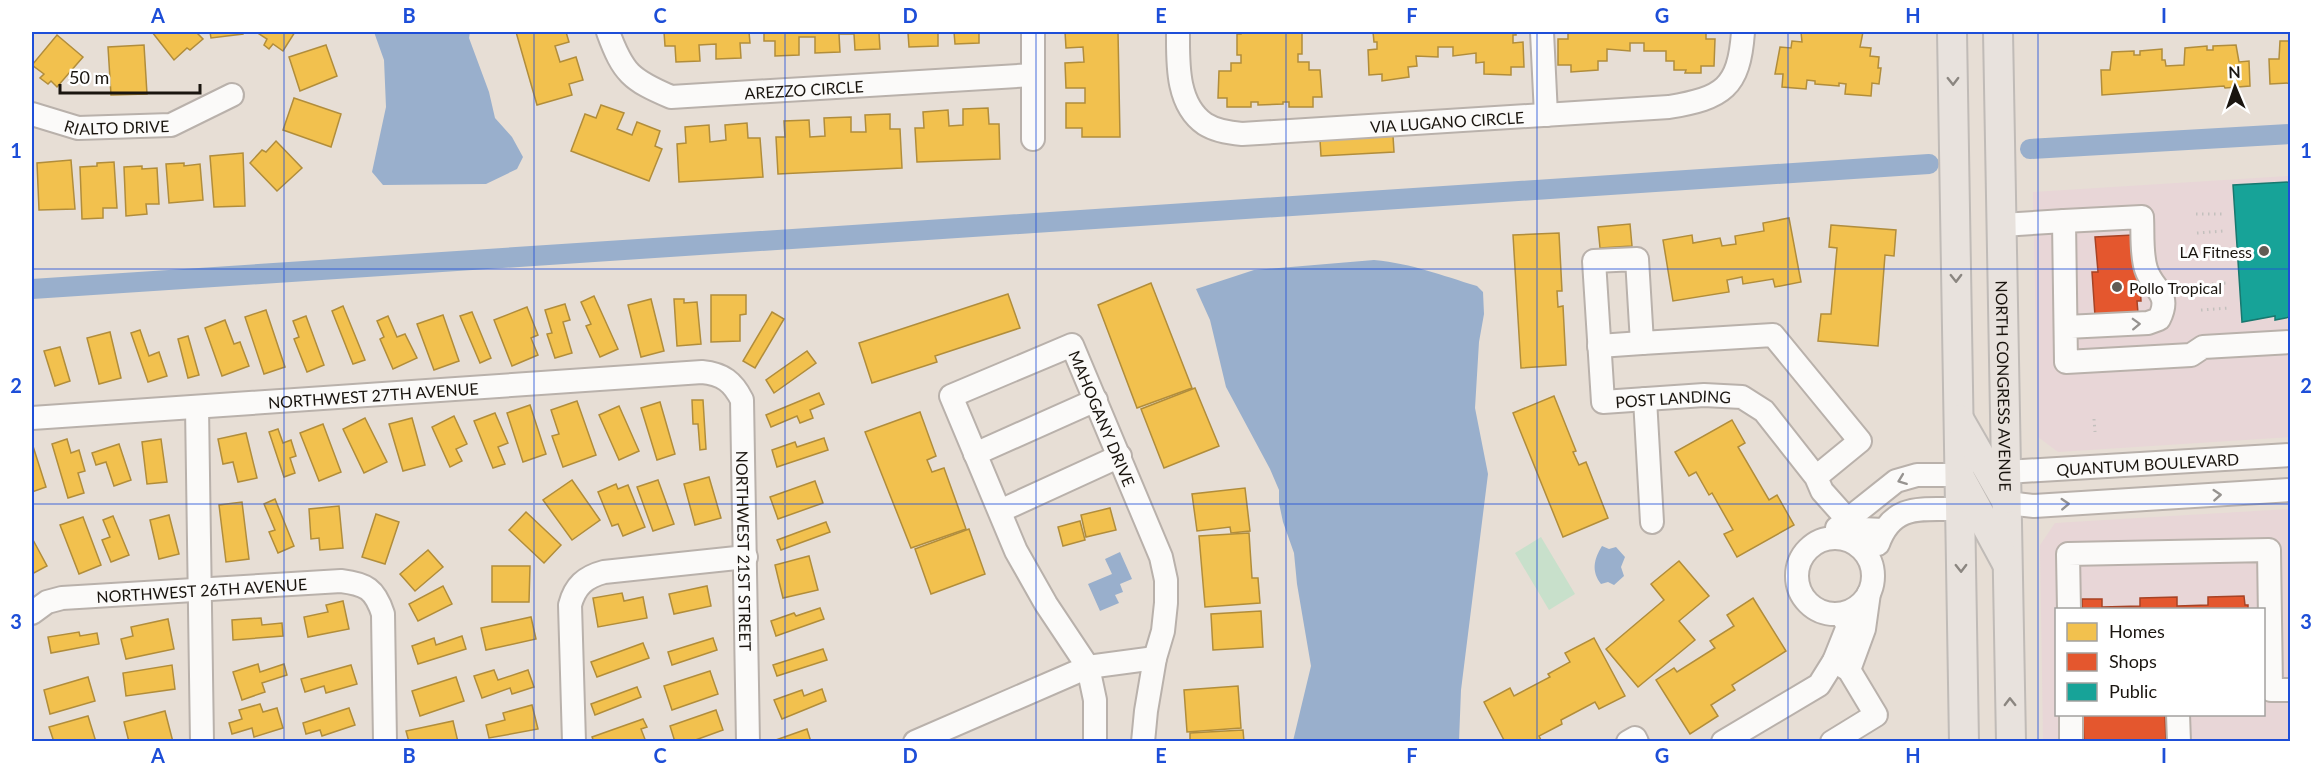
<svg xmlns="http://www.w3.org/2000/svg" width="2322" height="773" font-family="Lato,sans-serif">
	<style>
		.commercial { fill: #e8d6d7; fill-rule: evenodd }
		.green { fill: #c8e0cb }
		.water { fill: #99afcc }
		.homes { fill: #f2c14e; stroke: #b18d3b; stroke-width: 1.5 }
		.shops { fill: #e4572e; stroke: #a74325; stroke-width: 1.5 }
		.public { fill: #17a398; stroke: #18786f; stroke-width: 1.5 }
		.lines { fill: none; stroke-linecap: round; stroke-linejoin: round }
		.canal { stroke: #99afcc; stroke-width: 20 }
		.minor-casing { stroke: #b9b1ab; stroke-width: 26 }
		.major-casing { stroke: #c0bbb7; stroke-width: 32 }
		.path { stroke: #c3c0bd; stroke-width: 3; stroke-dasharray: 1.5 4.5; stroke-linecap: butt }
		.minor { stroke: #fbfaf9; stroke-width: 22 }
		.major { stroke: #e8e2dd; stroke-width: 28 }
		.oneway { stroke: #8b8680 }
		.oneway2 { stroke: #969390 }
		.grid { fill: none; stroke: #1d4ed8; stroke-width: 1.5; stroke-opacity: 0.55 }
		.poi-dot { fill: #625b54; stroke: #fff; stroke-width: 2 }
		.labels { text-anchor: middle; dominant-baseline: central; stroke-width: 6; stroke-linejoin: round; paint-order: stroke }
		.street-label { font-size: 16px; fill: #1a150f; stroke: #fff }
		.poi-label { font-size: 16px; fill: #1a150f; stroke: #fff; text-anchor: end }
		.neatline { fill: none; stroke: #1d4ed8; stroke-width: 2 }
		.grid-label { font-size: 20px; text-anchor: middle; font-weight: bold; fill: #1d4ed8 }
	</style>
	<rect width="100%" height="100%" fill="#e7ded5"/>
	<g class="commercial">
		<path d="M2290,176V437L2058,452L2038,437L2033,192Z"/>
		<path d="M2290,509V741H2043L2040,545L2055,523ZM2056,610H2264V714H2056Z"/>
	</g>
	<path class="green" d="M1541,537L1575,594L1549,610L1515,553Z"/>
	<g class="water">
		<path d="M374,32H470L469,38L489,92L495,118L512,137L523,157L517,169L486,184L383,185L372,172L386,107L384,60Z"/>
		<path d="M1374,260C1414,264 1440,275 1477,286L1483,292L1484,314L1479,342L1475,408L1488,474L1461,690L1459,741H1293L1311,666L1297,584L1294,553L1283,522L1279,503V490L1270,469L1226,387L1210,320L1196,289L1254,270Z"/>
		<path d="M1602,546L1609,549L1616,547L1625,557L1621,567L1624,576L1614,585L1608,582L1601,584C1591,571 1594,559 1602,546Z"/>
		<path d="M1120,552L1132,579L1120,584L1123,592L1115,595L1119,603L1100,611L1088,584L1112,574L1105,559Z"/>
	</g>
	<g class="homes">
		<path d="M152,32H196L203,39L190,50L187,48L174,60Z"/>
		<path d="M210,32H243V34L211,38Z"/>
		<path d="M256,32H295L283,51L273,44L269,49L264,45L267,39Z"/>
		<path d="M516,32H566L569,42L555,46L560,62L576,57L583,80L569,84L572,95L537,105Z"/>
		<path d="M664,32H749L750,43H740L741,58L716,59V44L699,45L700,61L676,62L675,46H665Z"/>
		<path d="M764,32H888V33H879L880,49L855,50L854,34H839L840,52L815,53V37H799V55L775,56V41H764Z"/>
		<path d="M903,32H938V46L909,47L908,33H903Z"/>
		<path d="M954,32H979V43L955,44Z"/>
		<path d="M1065,32H1118L1120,137H1082V128H1066V103H1085V88H1066L1065,63L1084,62L1083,47L1066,48Z"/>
		<path d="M1241,32L1302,33V54H1298V62H1309V70H1320L1322,97H1313V107H1289V102H1283V104L1258,105V102H1251V107H1227V98H1218L1219,71H1231V63H1241V55H1237V34H1241Z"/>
		<path d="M1373,32H1516V35H1513V43L1523,42L1524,67H1511V75L1484,74V62L1476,63V53L1453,56V47H1438V57L1416,56L1417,66L1408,67L1409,77L1382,81V74L1369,75L1368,50L1377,49V42H1374Z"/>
		<path d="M1566,32H1708L1706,33V39H1715L1714,66H1701V73H1685L1686,70H1674V61H1666V51H1644V43H1630V51L1607,49V61H1598V70L1571,72V65H1558V39H1568V32Z"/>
		<path d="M1801,32H1863L1860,47L1871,48L1870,56L1879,57L1878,68H1881L1879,84L1872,83L1871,96L1845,94L1846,84L1839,83V86L1815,84V81L1807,80L1806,89L1782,87L1783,74H1775L1780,47L1791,48L1792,41L1802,42Z"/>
		<path d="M57,35L83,57L57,87L51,81L48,84L40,78L44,74L32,65Z"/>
		<path d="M2280,41H2290V83L2270,84L2269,59H2279Z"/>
		<path d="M144,45L147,94L111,95L108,47Z"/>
		<path d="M326,45L337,76L300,91L289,57Z"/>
		<path d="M2236,45L2239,62L2249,61L2250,86L2225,88L2224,86L2102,95L2101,70H2110L2112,52L2134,51V55H2140V51L2162,49V60H2165L2166,66L2184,65L2185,48L2207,46V50H2213V46Z"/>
		<path d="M294,98L341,114L331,147L283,130Z"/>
		<path d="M601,105L624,113L617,129L632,135L637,122L660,131L655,146L662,149L649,181L571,151L585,114L596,118Z"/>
		<path d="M988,108L989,124H999L1000,159L917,162L915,128H924L923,112L948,110L949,126L963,125V109Z"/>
		<path d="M890,114V129H900L902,168L778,174L776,137H785L784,121L809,120L810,137L825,136L824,118L851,117V132H866L865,115Z"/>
		<path d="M747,123L748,138H760L763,177L679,182L677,144L686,143L685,127L709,125L710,142L726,140L725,125Z"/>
		<path d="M1393,136L1394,152L1321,156L1320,140Z"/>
		<path d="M276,141L302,168L277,191L250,163L262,150L266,152Z"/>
		<path d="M243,153L245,206L214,207L210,156Z"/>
		<path d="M71,160L75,209L39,210L37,163Z"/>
		<path d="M114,162L117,208H103V218L82,219L80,167L97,166V163Z"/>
		<path d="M184,163V166L200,164L203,200L169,203L166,164Z"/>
		<path d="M142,166V169L157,168L159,204H146L147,214L126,216L124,167Z"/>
		<path d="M1789,218L1801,282L1775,287L1773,279L1743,284L1742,277L1727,280L1729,292L1673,301L1663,240L1692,235L1693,243L1720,238L1722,246L1736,244L1735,236L1764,231L1763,223Z"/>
		<path d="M1630,224L1632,246L1600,248L1598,227Z"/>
		<path d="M1831,225L1896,230L1894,256L1885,255L1878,346L1818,341L1821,314H1831L1837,248L1829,247Z"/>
		<path d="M1559,233L1562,291H1557L1558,307L1563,306L1566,365L1521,368L1513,235Z"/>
		<path d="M1151,283L1192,388L1137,408L1098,305Z"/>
		<path d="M1008,294L1020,328L935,356L937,362L872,383L859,343Z"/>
		<path d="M711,295H746V314L740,315V341L711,342Z"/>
		<path d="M594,296L618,349L600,357L586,326L591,324L581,302Z"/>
		<path d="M651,299L664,351L641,357L628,305Z"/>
		<path d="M674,299H684V303L697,302L701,344L677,346Z"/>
		<path d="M565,304L570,320L563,322L572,353L555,358L547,334L552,333L545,310Z"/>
		<path d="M343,306L365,360L353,364L332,311Z"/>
		<path d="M527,307L538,335L531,338L538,355L512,366L494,320Z"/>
		<path d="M266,310L285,367L264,374L245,317Z"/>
		<path d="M472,312L491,358L480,363L460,316Z"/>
		<path d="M772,312L784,319L755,368L743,361Z"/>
		<path d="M443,315L459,361L434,370L417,324Z"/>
		<path d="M306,316L324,365L307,372L294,339L299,337L293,321Z"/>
		<path d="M388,316L397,337L405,334L417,358L393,369L380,339L384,337L377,321Z"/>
		<path d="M225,320L234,344L240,342L249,366L222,376L205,328Z"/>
		<path d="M140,330L149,356L159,352L167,376L148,382L131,333Z"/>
		<path d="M110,332L121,378L99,384L87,338Z"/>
		<path d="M188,336L199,375L188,378L178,339Z"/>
		<path d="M60,347L70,381L55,386L44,351Z"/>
		<path d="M807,351L816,363L774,393L766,380Z"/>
		<path d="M1195,388L1219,446L1164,468L1141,409Z"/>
		<path d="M819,393L824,404L810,410L813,418L800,423L797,416L771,427L766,415Z"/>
		<path d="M1554,396L1576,451L1573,452L1579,465L1586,462L1608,518L1563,537L1513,413Z"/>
		<path d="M692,400H703L706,449L700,450L698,424H693Z"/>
		<path d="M577,401L596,455L563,467L552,436L559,434L551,410Z"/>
		<path d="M660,402L675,454L657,460L641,408Z"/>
		<path d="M530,405L546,454L523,462L507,413Z"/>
		<path d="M619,406L639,451L619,460L599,415Z"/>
		<path d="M920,412L936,456L927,460L932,472L944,468L966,529L911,548L865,432Z"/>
		<path d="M495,413L508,443L498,447L505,464L493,468L474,421Z"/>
		<path d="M454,416L467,444L456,449L462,461L450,467L432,427Z"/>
		<path d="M365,418L387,462L364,473L343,429Z"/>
		<path d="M412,418L425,465L403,471L389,424Z"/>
		<path d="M1732,420L1745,443L1738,447L1769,500L1777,495L1794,525L1737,557L1724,534L1733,530L1712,493L1709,495L1696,472L1689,476L1675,452Z"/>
		<path d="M323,424L341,472L319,481L300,433Z"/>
		<path d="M278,429L283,443L291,440L296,456L290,458L295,473L284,477L269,432Z"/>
		<path d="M246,433L257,478L238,482L233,462L223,464L218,439Z"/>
		<path d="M824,438L828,450L777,467L772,450L795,442L797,447Z"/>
		<path d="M67,439L71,453L79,450L85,471L78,473L84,493L68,498L52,444Z"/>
		<path d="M161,439L167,482L147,484L142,442Z"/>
		<path d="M32,443L46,487L32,492Z"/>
		<path d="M119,444L131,480L114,486L106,462L96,465L92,453Z"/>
		<path d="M709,477L721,518L695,525L684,484Z"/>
		<path d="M572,480L600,520L572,540L543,500Z"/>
		<path d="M658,480L674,524L653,531L637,487Z"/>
		<path d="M815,481L823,503L778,519L770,497Z"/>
		<path d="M616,484L618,489L628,485L645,527L623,536L618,524L612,526L598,492Z"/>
		<path d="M1245,488L1250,531L1231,533L1230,527L1197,531L1192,494Z"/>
		<path d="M275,499L294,546L278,553L269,532L275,530L264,504Z"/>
		<path d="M242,502L249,559L226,562L219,505Z"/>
		<path d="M339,506L343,548L320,550L319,538L311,539L309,509Z"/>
		<path d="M1110,508L1116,530L1086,537L1081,515Z"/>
		<path d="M526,512L561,545L544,563L509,530Z"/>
		<path d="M376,514L399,522L385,564L362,557Z"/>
		<path d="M169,515L179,554L159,559L150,520Z"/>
		<path d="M113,516L129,555L111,562L102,540L110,537L103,520Z"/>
		<path d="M83,517L101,565L79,574L60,525Z"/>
		<path d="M1080,521L1085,540L1063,546L1058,527Z"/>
		<path d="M826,522L830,532L781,550L777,540Z"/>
		<path d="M969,529L985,574L931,594L915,549Z"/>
		<path d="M1249,533L1252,578H1258L1260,603L1205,607L1199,536Z"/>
		<path d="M32,538L47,566L32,574Z"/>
		<path d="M428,550L443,567L415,591L400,574Z"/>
		<path d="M809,556L818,590L783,598L775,565Z"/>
		<path d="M1679,561L1709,596L1679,621L1695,640L1638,687L1606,649L1664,600L1651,584Z"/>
		<path d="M492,566H530L529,602H492Z"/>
		<path d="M443,586L452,604L418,621L409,604Z"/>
		<path d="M707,586L711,606L674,614L669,594Z"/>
		<path d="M622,593L624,601L643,597L647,618L598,627L593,598Z"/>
		<path d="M1753,598L1786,651L1732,685L1735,690L1711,705L1718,716L1690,734L1656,680L1674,668L1677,672L1715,648L1710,641L1734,626L1727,615Z"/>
		<path d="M343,601L349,629L308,637L304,617L328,612L326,605Z"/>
		<path d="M820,608L824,619L776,636L771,621L794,613L796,616Z"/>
		<path d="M1261,611L1263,647L1213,650L1211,614Z"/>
		<path d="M531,617L536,639L486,650L481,628Z"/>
		<path d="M261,618L262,625L282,623L283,636L233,640L232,620Z"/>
		<path d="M168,619L174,649L126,659L121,639L133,636L131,627Z"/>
		<path d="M79,632L80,636L97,633L99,644L51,653L48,637Z"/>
		<path d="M462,636L466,649L418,664L412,646L434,638L436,645Z"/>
		<path d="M713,638L717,650L672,665L668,652Z"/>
		<path d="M1594,638L1625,696L1599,709L1595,702L1561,720L1562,724L1539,736L1542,742H1505L1484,702L1510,688L1514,696L1550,677L1548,674L1570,662L1565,653Z"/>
		<path d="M643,643L649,658L597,677L591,662Z"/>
		<path d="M823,649L827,660L777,676L773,665Z"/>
		<path d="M258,664L260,672L284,664L287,675L262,683L265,692L242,700L233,672Z"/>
		<path d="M172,665L175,689L126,696L123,673Z"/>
		<path d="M351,665L357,684L326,693L324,686L305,692L301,679Z"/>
		<path d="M494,670L498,680L528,670L534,687L512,694L510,688L482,698L474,676Z"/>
		<path d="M710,671L718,694L672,710L664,686Z"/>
		<path d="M88,677L95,701L50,714L44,690Z"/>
		<path d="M456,677L464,701L420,716L412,691Z"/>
		<path d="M1238,686L1241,728L1187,732L1184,690Z"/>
		<path d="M637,687L641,697L595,715L591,704Z"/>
		<path d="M822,689L826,701L782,719L774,700L802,690L804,696Z"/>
		<path d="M260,704L263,712L277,708L283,728L254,737L252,728L232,734L229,723L242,719L239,710Z"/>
		<path d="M532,705L538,729L489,738L486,725L505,720L503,713Z"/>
		<path d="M349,708L355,725L322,736L320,730L306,734L303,723Z"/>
		<path d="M716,710L723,730L690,742H675L670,726Z"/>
		<path d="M165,711L173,742H129L124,722Z"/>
		<path d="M88,716L96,742H54L49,727Z"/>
		<path d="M643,719L647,727L641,729L646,742H594L592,737Z"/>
		<path d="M453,721L458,742H409L406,731Z"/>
		<path d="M807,729L811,742L773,741Z"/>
		<path d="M1243,730L1244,742H1190V733Z"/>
	</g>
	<g class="shops">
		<path d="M2133,235L2139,269L2141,301H2137L2138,313L2095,316L2092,272H2098L2095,237Z"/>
		<path d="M2244,596L2245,605H2248V610H2082V599H2102V607L2140,606V598L2177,597V606L2208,605V597Z"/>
		<path d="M2092,714L2165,715L2166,742H2084L2083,716Z"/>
	</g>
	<path class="public" d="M2290,182V317L2275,320V316L2242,322L2233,185Z"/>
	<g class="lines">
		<g class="canal">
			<path d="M2030,149L2290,134"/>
			<path d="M32,289L1929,164"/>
		</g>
		<g class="minor-casing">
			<g id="minor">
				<path id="s1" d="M608,32C623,73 631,80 671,97L1033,75"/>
				<path d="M1033,32V139"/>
				<path id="s2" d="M1178,32C1178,62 1176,104 1205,124C1216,131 1230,133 1242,134L1669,107C1723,98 1739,88 1743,32"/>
				<path d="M1542,32L1546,115"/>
				<path id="s3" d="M32,114L78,128L171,125L232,95"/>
				<path d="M2002,225L2064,221"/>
				<path d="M2066,327L2148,323L2159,319C2172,293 2153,291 2146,269C2141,253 2143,233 2142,217L2064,221L2066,362L2191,355L2203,347L2290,342"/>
				<path d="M1599,346L1642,343"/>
				<path d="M1645,399L1652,522"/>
				<path d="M197,407L202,742"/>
				<path id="s4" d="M32,418L702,372C723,374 733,382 742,400L748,742"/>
				<path d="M975,454L1096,400"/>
				<path id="s5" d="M2006,472L2290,455"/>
				<path id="s6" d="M1816,477L1860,441L1773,335L1642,343L1637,259L1594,261L1603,402L1704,395L1742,397L1764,411L1816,477L1822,491L1847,519L1861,529L1883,530"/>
				<path d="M2007,503L2034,506L2290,490"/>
				<path d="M1000,511L1120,456"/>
				<path d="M1837,528L1896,481L1917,475H1959"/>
				<circle cx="1835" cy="576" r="38"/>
				<path d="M1878,544C1893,502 1923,510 1960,509"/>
				<path d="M2069,610L2068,554L2269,550L2271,690H2290"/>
				<path id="s7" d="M32,613L47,602L62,598L341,581C366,584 375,589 383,614L385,742"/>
				<path d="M1849,670L1864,629L1869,593"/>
				<path d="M2071,714V742"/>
				<path d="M2178,714L2179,742"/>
				<path d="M574,742L570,605C575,586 585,577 604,572L746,557"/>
				<path d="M915,742L1088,667L1155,658"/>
				<path id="s8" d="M1095,742V700L1088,667L1046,604L1016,551L951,396L1072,345L1161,557L1166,580V603L1163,631L1155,658L1146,711L1143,742"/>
				<path d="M1628,742L1635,738L1637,742"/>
				<path d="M1723,742L1819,685L1834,661L1848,626L1841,614"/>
				<path d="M1832,742L1876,715L1849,670L1834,661"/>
			</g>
		</g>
		<g class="major-casing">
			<g id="major">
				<path d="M1952,32L1964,742"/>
				<path id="s9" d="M1998,32L2011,742"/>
				<path d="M1959,419L2005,499"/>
				<path d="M1962,481L2006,562"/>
			</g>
		</g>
		<g class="path">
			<path d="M2196,214H2223"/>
			<path d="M2197,233L2224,231"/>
			<path d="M2200,285L2227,283"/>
			<path d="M2201,310L2229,308"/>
			<path d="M2094,419L2095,432"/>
		</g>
		<use href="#minor" class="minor"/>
		<use href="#major" class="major"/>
	</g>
	<defs><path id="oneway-chevron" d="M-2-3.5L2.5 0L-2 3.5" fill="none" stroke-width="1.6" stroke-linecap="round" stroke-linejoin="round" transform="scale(1.5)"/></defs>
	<g class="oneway">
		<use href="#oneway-chevron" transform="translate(1953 81) rotate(89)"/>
		<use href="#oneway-chevron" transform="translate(1956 278) rotate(89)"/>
		<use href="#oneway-chevron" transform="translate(1961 568) rotate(89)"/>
		<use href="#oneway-chevron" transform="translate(2010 702) rotate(-91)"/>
	</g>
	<g class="oneway2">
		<use href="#oneway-chevron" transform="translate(2136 324) rotate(-2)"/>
		<use href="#oneway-chevron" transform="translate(1902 480) rotate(159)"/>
		<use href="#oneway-chevron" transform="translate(2217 495) rotate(-4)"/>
		<use href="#oneway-chevron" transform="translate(2065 504) rotate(-3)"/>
	</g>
	<path class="grid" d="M284,32V742M534,32V742M785,32V742M1036,32V742M1286,32V742M1537,32V742M1788,32V742M2038,32V742M32,269H2290M32,504H2290"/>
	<g class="poi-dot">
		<circle cx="2264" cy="251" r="6"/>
		<circle cx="2117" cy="287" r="6"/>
	</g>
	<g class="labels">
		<g class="street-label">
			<text stroke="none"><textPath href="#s1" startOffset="228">AREZZO CIRCLE</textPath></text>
			<text stroke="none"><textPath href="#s2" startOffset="344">VIA LUGANO CIRCLE</textPath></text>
			<text stroke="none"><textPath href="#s3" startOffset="87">RIALTO DRIVE</textPath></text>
			<text stroke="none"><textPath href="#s9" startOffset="354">NORTH CONGRESS AVENUE</textPath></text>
			<text stroke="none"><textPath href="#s4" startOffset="342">NORTHWEST 27TH AVENUE</textPath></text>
			<text stroke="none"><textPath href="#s6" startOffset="664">POST LANDING</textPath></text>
			<text stroke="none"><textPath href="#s8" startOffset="591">MAHOGANY DRIVE</textPath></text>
			<text stroke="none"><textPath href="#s5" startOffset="142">QUANTUM BOULEVARD</textPath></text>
			<text stroke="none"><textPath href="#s4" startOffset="874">NORTHWEST 21ST STREET</textPath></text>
			<text stroke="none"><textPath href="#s7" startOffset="174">NORTHWEST 26TH AVENUE</textPath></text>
		</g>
		<g class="poi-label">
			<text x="2252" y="251">LA Fitness</text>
			<text x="2129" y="287" text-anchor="start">Pollo Tropical</text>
		</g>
	</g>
	<rect width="2322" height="773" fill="none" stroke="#ffffff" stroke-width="66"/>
	<rect x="2055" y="608" width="210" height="108" fill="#ffffff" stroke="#a3a19f" stroke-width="1.5"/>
	<rect x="2067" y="623" width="30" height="18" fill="#f2c14e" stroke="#a3a19f" stroke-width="1.5"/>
	<text x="2109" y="638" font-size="18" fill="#1a150f">Homes</text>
	<rect x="2067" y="653" width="30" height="18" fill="#e4572e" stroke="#a3a19f" stroke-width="1.5"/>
	<text x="2109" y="668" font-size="18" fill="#1a150f">Shops</text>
	<rect x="2067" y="683" width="30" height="18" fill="#17a398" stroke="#a3a19f" stroke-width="1.5"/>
	<text x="2109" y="698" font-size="18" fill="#1a150f">Public</text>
	<g transform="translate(2235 87) rotate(358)" stroke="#ffffff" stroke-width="4.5" paint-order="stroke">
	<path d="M0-4.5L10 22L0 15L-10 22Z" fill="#1a150f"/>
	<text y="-9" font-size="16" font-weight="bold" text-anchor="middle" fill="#1a150f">N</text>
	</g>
	<path d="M60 84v9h140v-9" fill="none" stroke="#1a150f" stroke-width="3"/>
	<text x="69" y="84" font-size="18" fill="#1a150f" stroke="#ffffff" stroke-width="4.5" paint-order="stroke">50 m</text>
	<rect x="33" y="33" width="2256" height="707" class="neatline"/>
	<g class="grid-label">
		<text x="158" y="23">A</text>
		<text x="409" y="23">B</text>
		<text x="660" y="23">C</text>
		<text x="910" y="23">D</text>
		<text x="1161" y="23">E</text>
		<text x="1412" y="23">F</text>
		<text x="1662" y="23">G</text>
		<text x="1913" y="23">H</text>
		<text x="2164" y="23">I</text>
		<text x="16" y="158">1</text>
		<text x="2306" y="158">1</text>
		<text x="16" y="393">2</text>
		<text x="2306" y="393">2</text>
		<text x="16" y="629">3</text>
		<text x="2306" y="629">3</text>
		<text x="158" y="763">A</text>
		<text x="409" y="763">B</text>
		<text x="660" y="763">C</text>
		<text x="910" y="763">D</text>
		<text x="1161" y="763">E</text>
		<text x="1412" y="763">F</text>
		<text x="1662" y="763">G</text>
		<text x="1913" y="763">H</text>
		<text x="2164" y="763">I</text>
	</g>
</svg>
